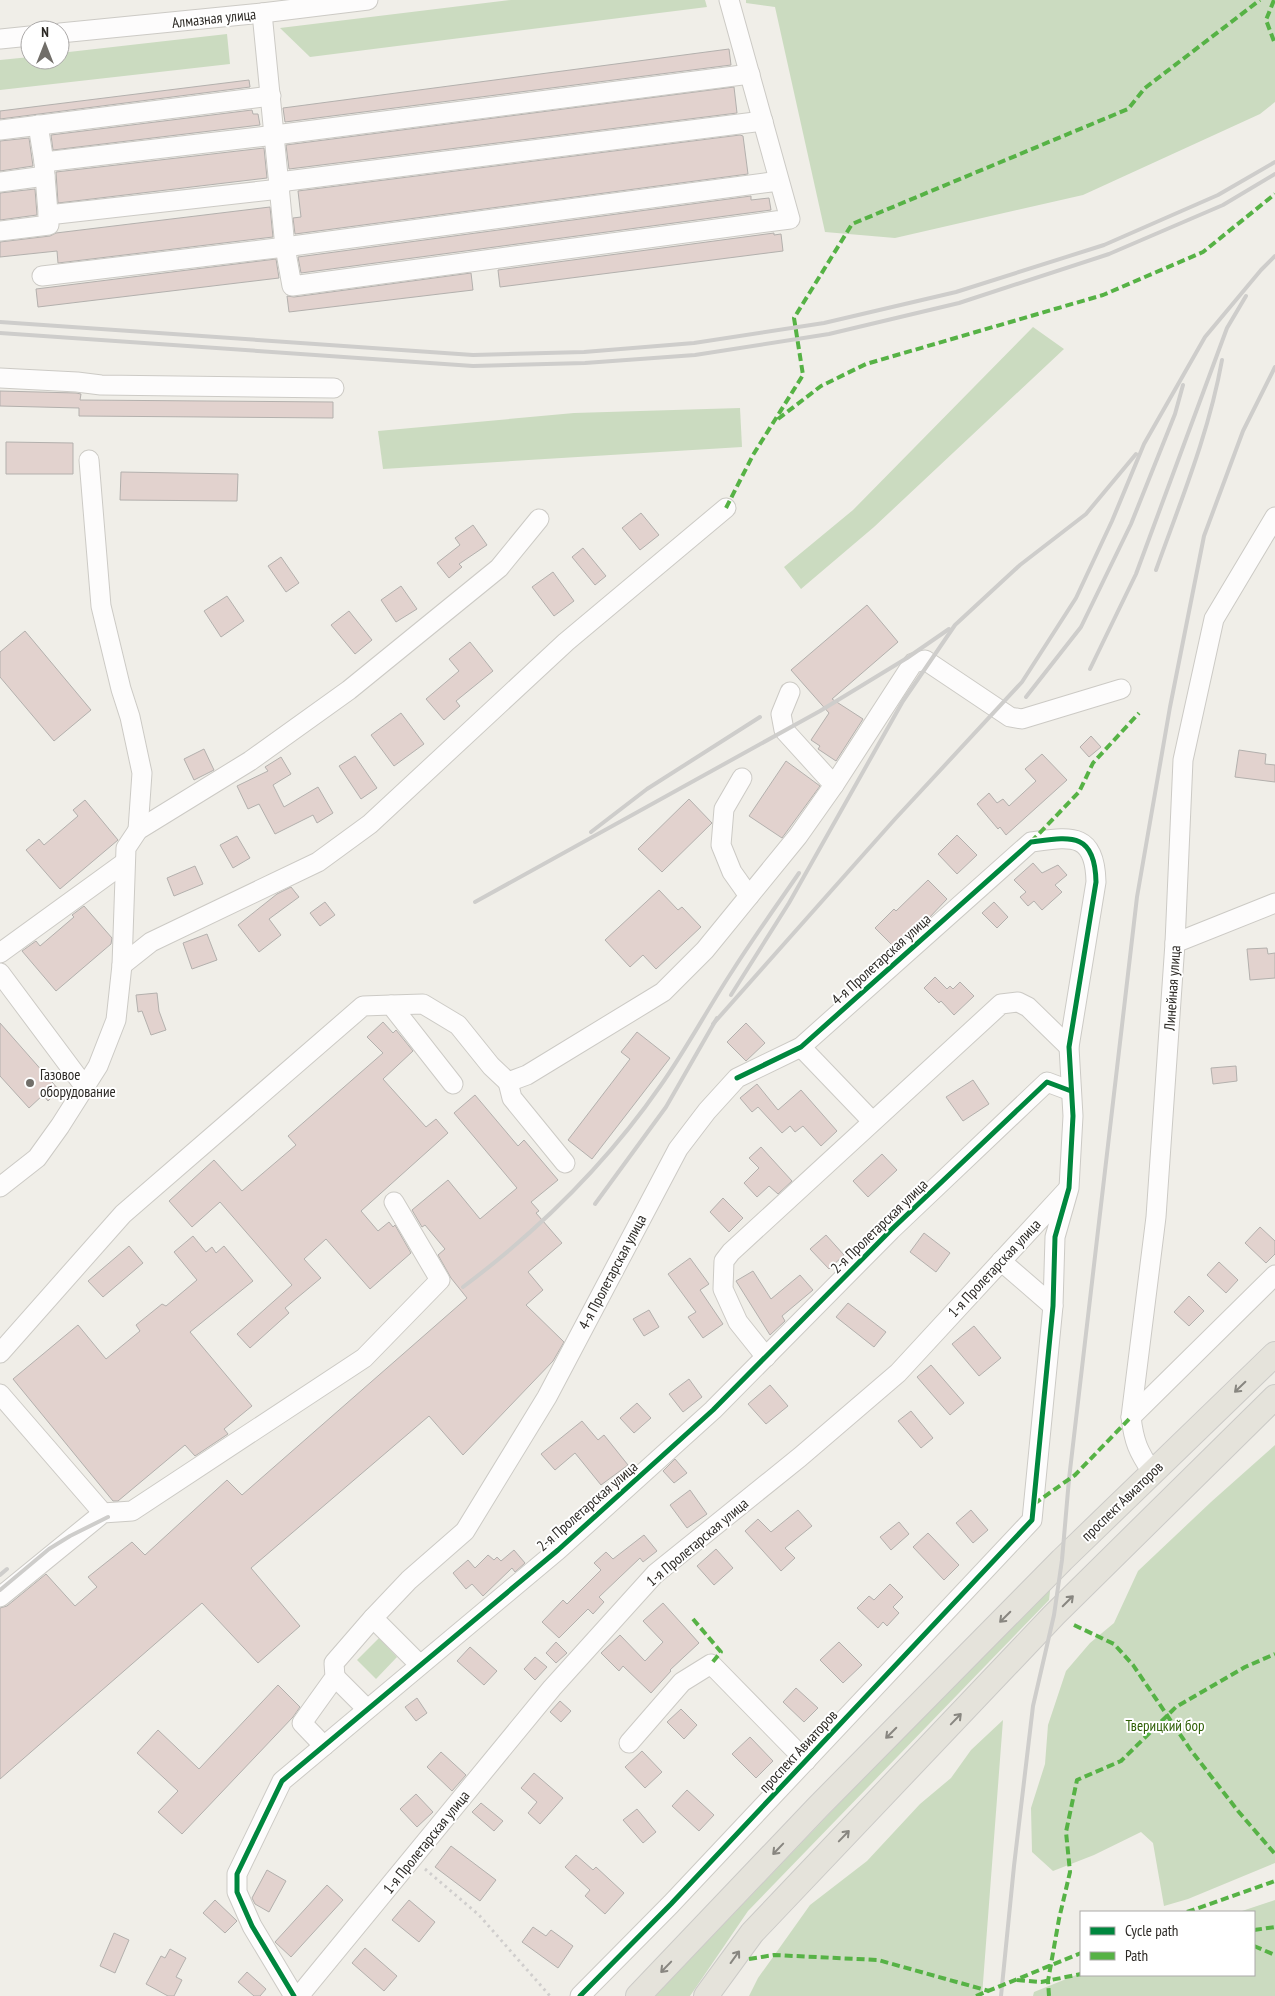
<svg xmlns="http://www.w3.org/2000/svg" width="1275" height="1996" font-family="'PT Sans Narrow',sans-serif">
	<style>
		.green { fill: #cbdbc0 }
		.building { fill: #e2d2ce; stroke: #b3b0ad }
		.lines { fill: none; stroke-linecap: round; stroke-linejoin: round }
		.minor-casing { stroke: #cccac5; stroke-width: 21 }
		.major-casing { stroke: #cbcac7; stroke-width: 26 }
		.path { stroke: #d0cecd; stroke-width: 3; stroke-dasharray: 2.5 4; stroke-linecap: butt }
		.minor { stroke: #fdfcfc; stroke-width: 19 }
		.major { stroke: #e5e3db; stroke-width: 24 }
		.rail { stroke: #cecdcb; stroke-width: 4 }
		.quiet { stroke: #56b245; stroke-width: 4; stroke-dasharray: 8 4; stroke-linecap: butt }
		.cycleway-casing { stroke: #fff; stroke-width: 8 }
		.cycleway { stroke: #00873e; stroke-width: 5 }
		.oneway { stroke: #888680 }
		.poi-dot { fill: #716e69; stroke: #fff; stroke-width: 2 }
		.labels { text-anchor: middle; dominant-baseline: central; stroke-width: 4; stroke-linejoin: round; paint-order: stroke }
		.street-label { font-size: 15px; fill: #2c2925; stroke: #fff }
		.poi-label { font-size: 15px; fill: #2c2925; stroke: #fff; text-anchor: start }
		.park-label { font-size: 15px; fill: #2f5f06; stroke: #fff }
	</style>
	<rect width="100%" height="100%" fill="#f0eee8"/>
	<g class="green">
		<path d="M511,0H705L707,7L310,57L280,28Z"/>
		<path d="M746,0H1275V102L1260,114L1083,195L895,238L825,232L775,7L746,3Z"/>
		<path d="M227,34L230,64L0,90V60L30,57V60H60V53Z"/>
		<path d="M1033,327L1064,349L874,527L801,589L784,567L853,510Z"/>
		<path d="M740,408L742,447L383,469L378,431L574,413Z"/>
		<path d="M1275,1445V1863L1188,1899L1164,1906L1153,1843L1141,1832L1094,1855L1053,1871L1032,1852L1031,1808L1045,1764L1048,1725L1066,1671L1090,1643L1114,1623L1138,1571L1211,1502Z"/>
		<path d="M1051,1582L1049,1600L748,1911L690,1996H655Z"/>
		<path d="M379,1638L397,1657L376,1679L357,1660Z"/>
		<path d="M1003,1720L982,1996H749L758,1978L810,1905L867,1861L920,1804L951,1778L971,1750Z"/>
		<path d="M1275,1900V1996H1033L1034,1992L1081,1973V1975H1254V1912H1239Z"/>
	</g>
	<g class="building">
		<path d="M729,49L731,65L285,122L283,108Z"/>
		<path d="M249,80L250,87L0,119V111Z"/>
		<path d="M734,87L737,113L289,169L286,145Z"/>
		<path d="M252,110L253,114H258L260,125L53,150L51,135Z"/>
		<path d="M740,135L743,136L748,174L295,234L293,218L301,217L298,191Z"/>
		<path d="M29,138L33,166L0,171V141Z"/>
		<path d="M264,148L267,178L58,203L56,172Z"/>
		<path d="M35,189L37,215L0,220V193Z"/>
		<path d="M751,196V200L769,198L771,210L301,273L298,257Z"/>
		<path d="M270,207L273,237L58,263L57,251L0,257V242L50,236L56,233Z"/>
		<path d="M774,233V235L781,234L783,251L500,287L498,270Z"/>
		<path d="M276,259L279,278L38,307L36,289Z"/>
		<path d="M471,273L473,290L289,312L287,296L294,297Z"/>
		<path d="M0,391L76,393L81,394L80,400L333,402V418L79,416V408L0,406Z"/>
		<path d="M6,442L73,443V474H6Z"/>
		<path d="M121,472L238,474L237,501L120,500Z"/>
		<path d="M641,513L659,535L640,550L622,528Z"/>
		<path d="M473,525L487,545L459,564L462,567L449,578L437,563L460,545L455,538Z"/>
		<path d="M583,548L606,576L595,585L572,557Z"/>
		<path d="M281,557L299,583L286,592L268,566Z"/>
		<path d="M553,572L574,601L554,616L532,587Z"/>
		<path d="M401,586L417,609L396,622L381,600Z"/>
		<path d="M227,596L244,621L221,637L204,611Z"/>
		<path d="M867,605L898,642L832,699L863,719L836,761L818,749L820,746L811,740L829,713L791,670Z"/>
		<path d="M349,611L372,640L355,654L331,625Z"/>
		<path d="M25,631L91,710L54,741L0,677V652Z"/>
		<path d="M470,642L493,671L456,701L460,706L444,720L426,699L459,671L449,659Z"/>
		<path d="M401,713L424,744L394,766L371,735Z"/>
		<path d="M1091,736L1101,747L1089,757L1080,747Z"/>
		<path d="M204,749L214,770L194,780L184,759Z"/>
		<path d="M1239,750L1266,754L1265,764L1275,765V782L1235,777Z"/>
		<path d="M1042,754L1067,780L1006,835L1000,827L998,829L977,804L989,793L997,803L1003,799L1009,806L1036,781L1025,769Z"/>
		<path d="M355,756L377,788L361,799L339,766Z"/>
		<path d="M281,757L291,774L273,785L284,807L318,787L333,813L317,823L313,815L275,834L259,804L248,809L237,786L268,771L265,767Z"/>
		<path d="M786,761L820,786L782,838L749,816Z"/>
		<path d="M689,799L712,823L662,872L638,849Z"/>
		<path d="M85,800L118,840L60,889L26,850L39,839L44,845L78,816L73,810Z"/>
		<path d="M957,835L977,855L957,874L938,854Z"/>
		<path d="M237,836L250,858L233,868L220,845Z"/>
		<path d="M1033,863L1042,873L1058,865L1067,875L1055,885L1062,892L1042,910L1034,901L1028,906L1020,897L1026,892L1014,880Z"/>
		<path d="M195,866L203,884L174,896L167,878Z"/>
		<path d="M928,880L947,899L928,919L926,916L894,947L875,928L894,909L896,911Z"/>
		<path d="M291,887L299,897L269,919L281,935L259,952L238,925L277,894Z"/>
		<path d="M659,890L678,910L682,907L701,927L656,969L643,955L630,967L605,940Z"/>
		<path d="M325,902L335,915L320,926L310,913Z"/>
		<path d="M994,902L1008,917L997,928L982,913Z"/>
		<path d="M84,906L112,938L111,944L56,991L22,951L36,941L40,946L74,917L72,915Z"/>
		<path d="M207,934L217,960L192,969L183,943Z"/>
		<path d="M1267,948L1268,954L1275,953V978L1250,980L1247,949Z"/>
		<path d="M935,977L947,989L950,986L953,989L960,982L974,996L954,1015L941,1001L939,1003L924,988Z"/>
		<path d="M157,993L159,1011L166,1030L151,1035L142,1011L138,1012L136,995Z"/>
		<path d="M383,1022L393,1033L396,1030L413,1051L383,1079L426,1127L436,1119L448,1133L361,1211L378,1231L389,1222L393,1227L395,1225L411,1253L370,1289L326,1239L304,1259L321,1278L285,1308L289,1313L250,1348L237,1334L292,1285L220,1202L192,1227L169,1201L214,1160L242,1191L296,1145L288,1136L383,1053L367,1037Z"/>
		<path d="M0,1023L59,1090L48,1101L43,1095L29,1108L0,1076Z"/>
		<path d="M746,1023L765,1043L746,1061L727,1042Z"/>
		<path d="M637,1032L670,1058L592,1159L568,1140L630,1059L621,1052Z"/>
		<path d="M1236,1066L1237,1081L1213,1084L1211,1068Z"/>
		<path d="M973,1080L989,1104L963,1121L946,1097Z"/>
		<path d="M757,1084L778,1110L801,1090L837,1131L821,1146L803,1126L795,1132L790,1126L782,1133L758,1107L752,1112L740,1098Z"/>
		<path d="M475,1095L518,1146L524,1140L558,1180L531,1202L539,1211L536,1213L562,1243L528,1272L543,1290L526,1305L564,1342L553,1361L463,1455L429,1416L251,1568L300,1626L258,1663L202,1603L0,1779V1608L7,1606L46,1574L75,1606L97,1587L88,1577L132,1542L145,1555L227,1480L242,1495L467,1298L451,1278L438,1255L445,1249L425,1225L422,1227L412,1210L448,1180L480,1219L517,1188L454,1113Z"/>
		<path d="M761,1147L792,1181L778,1194L769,1186L757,1197L744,1183L759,1168L749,1158Z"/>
		<path d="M882,1154L897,1170L868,1197L853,1181Z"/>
		<path d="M723,1198L743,1218L729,1232L710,1212Z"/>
		<path d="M1260,1227L1275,1241V1254L1266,1263L1245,1243Z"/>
		<path d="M924,1233L950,1253L936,1272L910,1252Z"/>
		<path d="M826,1235L844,1255L829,1269L810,1249Z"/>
		<path d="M193,1236L206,1252L212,1247L216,1253L224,1246L253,1281L190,1332L252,1406L224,1429L228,1434L195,1456L185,1445L118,1501H113L13,1379L78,1325L106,1359L140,1331L136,1325L162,1304L166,1306L197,1280L174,1252Z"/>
		<path d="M129,1246L143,1263L103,1297L88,1281Z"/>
		<path d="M690,1258L709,1284L700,1290L723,1324L703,1338L688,1317L696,1312L668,1274Z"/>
		<path d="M1219,1262L1238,1280L1226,1293L1207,1275Z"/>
		<path d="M753,1271L771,1299L800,1275L813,1290L782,1316L785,1321L770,1335L736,1281Z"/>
		<path d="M1189,1296L1204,1311L1189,1326L1174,1312Z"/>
		<path d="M848,1303L886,1332L874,1347L836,1317Z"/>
		<path d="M649,1310L659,1327L644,1336L633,1319Z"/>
		<path d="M974,1326L1001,1358L979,1376L952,1344Z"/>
		<path d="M931,1365L964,1403L950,1415L917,1377Z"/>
		<path d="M689,1379L702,1397L683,1412L669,1394Z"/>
		<path d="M770,1385L788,1406L766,1424L748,1404Z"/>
		<path d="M637,1403L651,1418L634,1433L620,1418Z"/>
		<path d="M911,1411L933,1438L921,1448L898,1421Z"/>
		<path d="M582,1421L598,1440L604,1435L628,1465L601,1485L575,1453L555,1470L541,1454Z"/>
		<path d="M675,1459L687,1473L674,1483L663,1471Z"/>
		<path d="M690,1490L707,1514L687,1528L670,1505Z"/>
		<path d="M798,1510L812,1526L785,1548L795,1558L781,1571L745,1531L758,1519L771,1532Z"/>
		<path d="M971,1510L988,1530L973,1543L956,1523Z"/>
		<path d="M899,1522L909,1534L891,1550L880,1537Z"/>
		<path d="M928,1533L959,1565L944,1580L913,1547Z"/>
		<path d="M644,1535L657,1551L643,1562L640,1558L599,1597L604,1602L593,1614L588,1609L559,1638L542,1622L563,1600L567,1604L601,1570L594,1563L606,1552L613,1559Z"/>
		<path d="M716,1549L733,1568L714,1585L697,1566Z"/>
		<path d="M514,1550L525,1563L515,1572L512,1568L483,1596L472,1584L466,1589L453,1573L468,1560L475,1568L488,1555L494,1560L497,1557L501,1561Z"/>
		<path d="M890,1584L903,1597L893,1607L899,1613L887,1626L883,1622L878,1628L857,1608L869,1596L874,1600Z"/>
		<path d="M663,1603L699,1643L670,1670L671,1671L651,1693L623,1666L619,1671L601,1653L620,1635L645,1661L663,1642L643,1621Z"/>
		<path d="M556,1642L567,1653L556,1663L546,1653Z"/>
		<path d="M839,1642L862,1665L843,1683L820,1660Z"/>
		<path d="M470,1647L497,1671L484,1685L457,1661Z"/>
		<path d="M535,1657L547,1667L535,1680L524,1669Z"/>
		<path d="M278,1685L300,1707L293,1717L182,1834L158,1812L178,1791L137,1753L158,1730L199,1769Z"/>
		<path d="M796,1688L818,1708L804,1722L783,1702Z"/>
		<path d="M417,1698L427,1713L416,1721L405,1707Z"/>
		<path d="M560,1701L571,1711L561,1722L550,1712Z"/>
		<path d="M681,1709L697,1725L684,1739L667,1722Z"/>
		<path d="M750,1737L773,1761L756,1778L732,1754Z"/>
		<path d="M642,1751L662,1772L645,1788L625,1767Z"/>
		<path d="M441,1752L466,1775L452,1791L427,1767Z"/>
		<path d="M534,1773L563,1798L540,1824L528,1813L537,1802L521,1788Z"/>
		<path d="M687,1790L714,1815L699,1831L672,1806Z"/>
		<path d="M416,1794L433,1812L417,1827L400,1809Z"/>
		<path d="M481,1803L503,1821L494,1831L472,1812Z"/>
		<path d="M637,1809L656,1832L643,1843L623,1820Z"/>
		<path d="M451,1846L496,1880L480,1901L435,1867Z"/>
		<path d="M576,1855L593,1870L596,1867L624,1893L605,1914L585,1896L590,1890L565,1867Z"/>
		<path d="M267,1870L286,1881L269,1912L255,1904L252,1898Z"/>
		<path d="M327,1885L343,1900L291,1957L275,1942Z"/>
		<path d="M215,1900L237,1921L225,1933L203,1913Z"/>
		<path d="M409,1900L435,1922L419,1942L392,1920Z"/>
		<path d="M533,1927L546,1936L551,1930L573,1946L558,1968L522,1942Z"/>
		<path d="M114,1933L129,1940L115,1973L100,1966Z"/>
		<path d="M365,1948L397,1976L384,1991L352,1963Z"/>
		<path d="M170,1949L186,1958L176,1977L182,1980L174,1996H168L146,1984L161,1956L165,1958Z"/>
		<path d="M247,1972L266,1989L260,1996H254L238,1982Z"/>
	</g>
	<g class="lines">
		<g class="minor-casing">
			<g id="minor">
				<path d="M729,0L790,219L292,286L285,247L779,181"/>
				<path d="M60,33L262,13L368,0"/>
				<path d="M0,39L30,36"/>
				<path d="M38,125L44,162"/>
				<path d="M0,130L271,96"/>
				<path d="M0,182L45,176L44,162L275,135L750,74"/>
				<path d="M279,182L763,121"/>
				<path d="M48,215L280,189"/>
				<path d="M0,231L49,225L45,176"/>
				<path d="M42,276L285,247L262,13"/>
				<path d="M0,378L77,382L101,385L334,388"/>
				<path d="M89,460L101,606L121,689L130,717L142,773L138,830"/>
				<path d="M742,778L724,809L721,845L732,872L749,896"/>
				<path d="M834,785L913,663L925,660L1010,717L1022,719L1121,689"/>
				<path d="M1175,943L1275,903"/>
				<path d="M0,953L124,863"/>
				<path d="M122,965L151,942L318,862L370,824L566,642L726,508"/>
				<path d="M0,973L85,1087"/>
				<path d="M391,1005L423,1004L458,1025L491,1066L508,1082L527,1075L663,992L705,950L798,836L834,785L784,730L781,714L790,692"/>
				<path d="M801,1047L872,1121"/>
				<path d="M508,1082L512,1098L565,1163"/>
				<path d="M0,1187L37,1158L60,1126L98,1066L116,1020L122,965L126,848L138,830L250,761L349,690L499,568L539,519"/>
				<path d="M1001,1261L1053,1306"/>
				<path d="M0,1353L123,1214L363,1006L391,1005L453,1084"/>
				<path d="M766,1357L738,1322L723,1289L724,1261L731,1252L1001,1004L1018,1002L1028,1007L1069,1047"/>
				<path d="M0,1394L103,1513"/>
				<path d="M1131,1417L1275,1275"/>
				<path d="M1152,1472C1138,1451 1134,1442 1131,1417L1156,1217L1175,943L1183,760L1214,619L1275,517"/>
				<path d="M0,1597L103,1513L132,1511L364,1358L440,1280L394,1202"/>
				<path d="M420,1665L373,1618L409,1580L465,1531L547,1397L678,1149L707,1111L737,1078L801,1047L1031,842C1070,837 1095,831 1096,882L1069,1047L1073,1116L1069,1188L1055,1237L1053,1306L1032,1520L671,1904L580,1996"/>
				<path d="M335,1677L367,1709"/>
				<path d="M629,1743L682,1682L711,1664L806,1761"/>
				<path d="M324,1746L302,1723L335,1677L334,1663L373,1618"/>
				<path d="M294,1996L252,1926L237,1892V1874L282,1781L558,1550L713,1410L891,1230L1047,1082L1071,1091"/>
				<path d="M299,1996L552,1688L655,1574L800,1457L898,1373L1067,1190"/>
			</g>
		</g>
		<g class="major-casing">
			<g id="major">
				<path d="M638,1996L818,1807L1062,1560L1275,1354"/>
				<path d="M706,1996L752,1933L1054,1615L1275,1397"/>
			</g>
		</g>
		<path class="path" d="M425,1869L479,1915L550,1996"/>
		<use href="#minor" class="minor"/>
		<use href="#major" class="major"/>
		<g class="rail">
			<path d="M0,322L473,355L584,352L694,343L824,323L956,292L1104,245L1218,195L1275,162"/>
			<path d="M0,333L473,366L585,363L695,355L829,334L959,303L1109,254L1223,205L1275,174"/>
			<path d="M1156,570C1181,500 1209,433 1222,360"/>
			<path d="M1090,669L1136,574L1227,328L1246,296"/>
			<path d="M1026,697L1081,627L1131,524L1175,414L1183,385"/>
			<path d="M591,832L647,789L760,717"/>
			<path d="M475,902L820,711L907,658L949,629"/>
			<path d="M731,995L789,903L903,701L955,625L1020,565L1086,514L1136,454"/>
			<path d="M713,1024L895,819L1022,682L1076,598L1112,521L1144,444L1205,337L1261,270L1275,256"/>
			<path d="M595,1204L666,1107L717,1018"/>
			<path d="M463,1287C539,1230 607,1163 661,1085C687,1048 708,1008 733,970C754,937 777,905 799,873"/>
			<path d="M0,1575L7,1569"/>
			<path d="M0,1590L49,1549L70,1536L108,1517"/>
			<path d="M1001,1996L1014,1866L1033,1706L1054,1615L1062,1560L1069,1479L1137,897L1170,707L1204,536L1243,431L1275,367"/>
		</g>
		<g class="quiet">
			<path d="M1274,0L1266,20L1275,44"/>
			<path d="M778,419L821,386L866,364L1103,295L1203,252L1275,194"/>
			<path d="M726,508L753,455L803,375L794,318L852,224L1128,109L1145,88L1260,0"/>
			<path d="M1031,842L1079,792L1093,763L1139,713"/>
			<path d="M1034,1504L1075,1475L1131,1417"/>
			<path d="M693,1619L721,1652L711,1664"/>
			<path d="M1074,1625L1114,1644L1133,1665L1190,1749L1238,1811L1275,1854"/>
			<path d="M1187,1912L1275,1881"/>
			<path d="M1254,1930L1275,1927"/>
			<path d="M1254,1946L1275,1955"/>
			<path d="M749,1959L774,1955L878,1960L989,1991"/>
			<path d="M1017,1980L1041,1982L1081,1974"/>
			<path d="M976,1996L1081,1953"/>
			<path d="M1049,1996L1048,1981L1059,1919L1070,1872L1066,1832L1077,1780L1121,1761L1176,1707L1245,1667L1275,1654"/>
		</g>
		<g class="cycleway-casing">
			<g id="cycleway">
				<path d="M294,1996L252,1926L237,1892V1874L282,1781L558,1550L713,1410L891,1230L1047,1082L1071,1091"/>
				<path d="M580,1996L671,1904L1032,1520L1053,1306L1055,1237L1069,1188L1073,1116L1069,1047L1096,882C1095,831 1070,837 1031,842L801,1047L737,1078"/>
			</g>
		</g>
		<use href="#cycleway" class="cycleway"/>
	</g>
	<defs><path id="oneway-shaft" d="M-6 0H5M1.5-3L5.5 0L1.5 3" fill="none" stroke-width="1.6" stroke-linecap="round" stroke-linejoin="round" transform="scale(1.25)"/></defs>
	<g class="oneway">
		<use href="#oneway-shaft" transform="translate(1240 1387) rotate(136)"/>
		<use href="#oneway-shaft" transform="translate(1068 1601) rotate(-45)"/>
		<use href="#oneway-shaft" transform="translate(1005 1617) rotate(135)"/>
		<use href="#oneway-shaft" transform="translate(956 1719) rotate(-46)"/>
		<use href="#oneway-shaft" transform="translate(891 1733) rotate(135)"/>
		<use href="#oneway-shaft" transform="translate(844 1836) rotate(-46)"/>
		<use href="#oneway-shaft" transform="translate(778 1849) rotate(134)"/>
		<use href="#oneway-shaft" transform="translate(735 1957) rotate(-54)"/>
		<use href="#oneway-shaft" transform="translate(666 1967) rotate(134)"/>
	</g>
	<circle class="poi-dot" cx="30" cy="1083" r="5"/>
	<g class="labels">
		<g class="street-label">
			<text transform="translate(214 18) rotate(-6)">Алмазная улица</text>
			<text transform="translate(881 959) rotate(-42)">4-я Пролетарская улица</text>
			<text transform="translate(1172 988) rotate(-86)">Линейная улица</text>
			<text transform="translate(879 1226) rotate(-44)">2-я Пролетарская улица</text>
			<text transform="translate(994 1268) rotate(-47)">1-я Пролетарская улица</text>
			<text transform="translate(612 1272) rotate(-62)">4-я Пролетарская улица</text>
			<text transform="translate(1122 1501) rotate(-44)">проспект Авиаторов</text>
			<text transform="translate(587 1506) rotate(-41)">2-я Пролетарская улица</text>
			<text transform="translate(697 1542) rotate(-40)">1-я Пролетарская улица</text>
			<text transform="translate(798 1751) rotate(-47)">проспект Авиаторов</text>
			<text transform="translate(426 1842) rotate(-51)">1-я Пролетарская улица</text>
		</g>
		<g class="poi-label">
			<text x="40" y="1074">Газовое<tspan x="40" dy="17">оборудование</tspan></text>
		</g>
		<g class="park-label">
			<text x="1165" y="1725">Тверицкий бор</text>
		</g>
	</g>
	<rect x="1080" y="1911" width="175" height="65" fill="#ffffff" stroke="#aba9a8"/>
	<rect x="1090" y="1927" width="25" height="8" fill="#00873e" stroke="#aba9a8"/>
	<text x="1125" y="1936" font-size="15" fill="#2c2925">Cycle path</text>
	<rect x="1090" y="1952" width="25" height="8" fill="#56b245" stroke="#aba9a8"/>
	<text x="1125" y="1961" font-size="15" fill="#2c2925">Path</text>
	<g transform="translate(45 45)"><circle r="24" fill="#ffffff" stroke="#aba9a8"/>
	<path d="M0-4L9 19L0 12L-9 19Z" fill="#716e69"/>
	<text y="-8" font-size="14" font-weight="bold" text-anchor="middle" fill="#2c2925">N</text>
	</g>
</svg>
